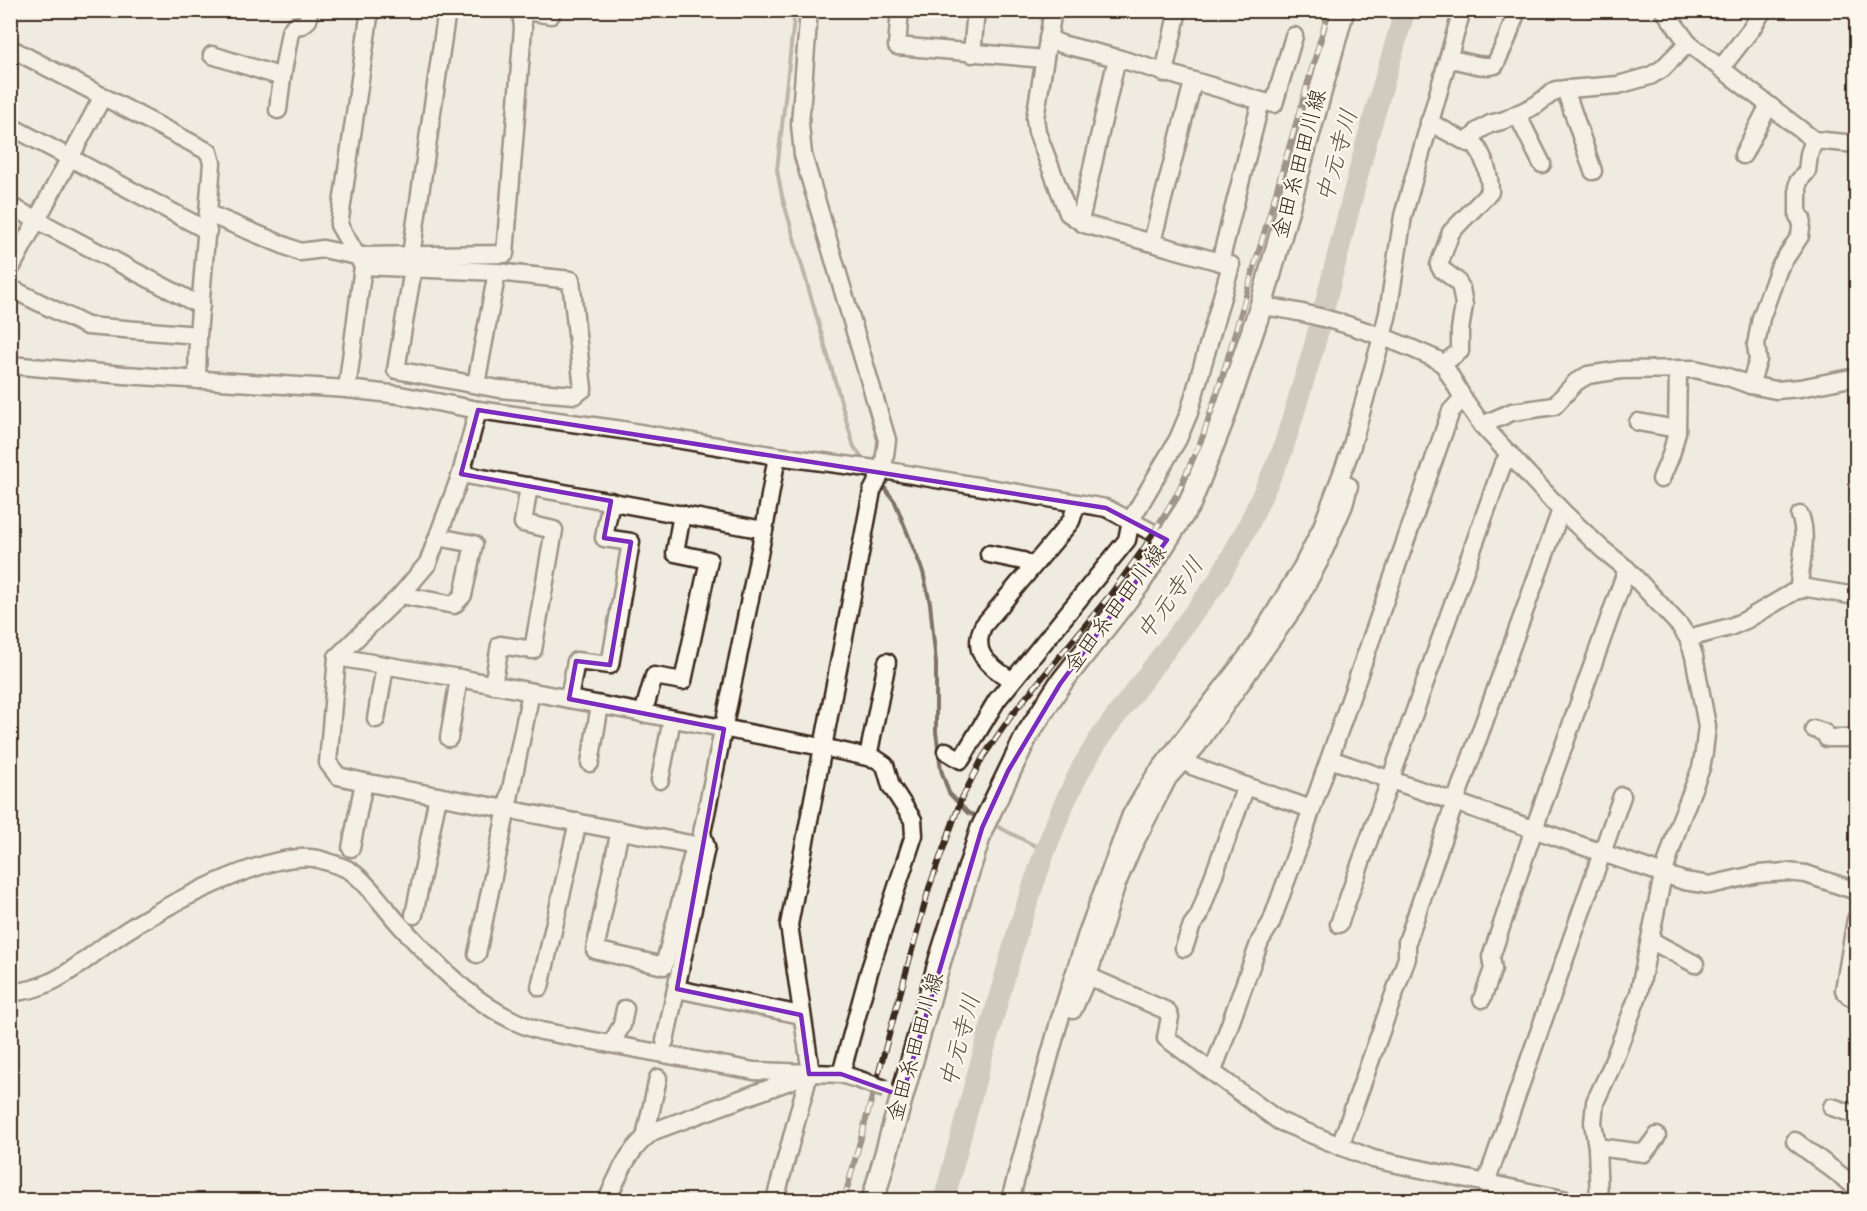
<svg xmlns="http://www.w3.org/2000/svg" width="1867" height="1211" font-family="Mynerve,'Klee One',sans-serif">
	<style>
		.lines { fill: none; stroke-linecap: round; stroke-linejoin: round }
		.stream { stroke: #7f7367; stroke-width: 4 }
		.river { stroke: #aca397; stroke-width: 21 }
		.minor-casing { stroke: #3b2a1e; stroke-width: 21 }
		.major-casing { stroke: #3b2a1e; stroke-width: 26 }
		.minor { stroke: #fbf7ec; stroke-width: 16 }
		.major { stroke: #fbf7ec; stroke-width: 21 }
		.rail-casing { stroke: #3b2a1e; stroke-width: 6 }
		.rail { stroke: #fbf7ec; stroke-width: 4; stroke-dasharray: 11; stroke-linecap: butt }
		.minor-bridge-casing { stroke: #3b2a1e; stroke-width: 21; stroke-linecap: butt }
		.minor-bridge { stroke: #fbf7ec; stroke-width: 16 }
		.marked { fill: none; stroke: #7b2cbf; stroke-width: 4.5; stroke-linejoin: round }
		.labels { text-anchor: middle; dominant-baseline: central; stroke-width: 4.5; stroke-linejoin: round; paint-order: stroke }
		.street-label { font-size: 22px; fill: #3b2a1e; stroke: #fbf7ec }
		.water-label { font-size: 24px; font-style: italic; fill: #635448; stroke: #fbf7ec }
	</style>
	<rect width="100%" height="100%" fill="#f0ebe0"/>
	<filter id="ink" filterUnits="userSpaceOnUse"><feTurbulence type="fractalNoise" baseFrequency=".0167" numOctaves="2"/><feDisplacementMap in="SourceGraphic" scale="12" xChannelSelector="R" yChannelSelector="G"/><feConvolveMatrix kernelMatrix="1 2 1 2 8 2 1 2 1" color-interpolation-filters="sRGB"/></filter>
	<g filter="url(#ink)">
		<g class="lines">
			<g class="stream">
				<path d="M795,10L777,170L782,196L854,447L866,462"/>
				<path d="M881,483L895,502L923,572L930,603L936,663V732L941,770L949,793L968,813L979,817"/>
				<path d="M991,823L1045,851"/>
			</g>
			<path class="river" d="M944,1200L976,1079L1018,930L1045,851L1063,806L1082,767L1101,736L1217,582L1247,528L1282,452L1314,347L1367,140L1405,10"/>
			<g class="minor-casing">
				<g id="minor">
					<path d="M370,10L339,225L357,256L505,254L523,28L521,10"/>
					<path d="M519,10L551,15"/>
					<path d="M900,10L897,46L1044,59"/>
					<path d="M1664,10L1688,43L1814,140L1856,144"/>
					<path d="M1048,38L1061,44L1117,58L1261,101L1220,262"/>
					<path d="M10,48L209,152L212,163L198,335L197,380"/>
					<path d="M972,54L976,10"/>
					<path d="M212,55L282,77L290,32L294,26L302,25L308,20L309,10"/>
					<path d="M1448,59C1464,60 1479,69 1495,65L1507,39L1517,10"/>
					<path d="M1721,68L1752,28L1763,10"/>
					<path d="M1164,73L1178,10"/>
					<path d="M1565,89L1593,171"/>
					<path d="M1261,101L1274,104L1294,36"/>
					<path d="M278,110L282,77"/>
					<path d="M1517,114L1542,164"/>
					<path d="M1429,122L1468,143L1478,131L1490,124L1505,120L1536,105L1556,90L1618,85L1650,76L1662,69L1688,43"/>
					<path d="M10,126L208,231"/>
					<path d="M1743,155L1769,105"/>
					<path d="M10,206L201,306"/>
					<path d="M209,214L300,252L323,249L357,256L363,266L347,389"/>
					<path d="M1080,221L1117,58"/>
					<path d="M1152,242L1193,82"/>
					<path d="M411,255L447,10"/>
					<path d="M363,266L497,272L571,280L583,389L575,395L499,389L396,370L413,269"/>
					<path d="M10,270L103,96"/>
					<path d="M10,288L87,326L198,335"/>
					<path d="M1261,306C1321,313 1381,334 1436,359L1444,365L1463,398L1482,425L1561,510L1602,549L1627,569L1680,626L1688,638L1694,656L1707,726L1704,752L1701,768L1679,824L1663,875L1639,993L1610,1070L1595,1102L1593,1123L1597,1147L1599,1200"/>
					<path d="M1443,364L1460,351V330L1464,305L1461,288L1457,281L1441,269L1439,265L1451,232L1490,192C1490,173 1483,154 1471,138"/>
					<path d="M10,365L124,375L347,389L400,395L478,410L622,430L777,456L883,470L1106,508L1167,540"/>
					<path d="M476,384L497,272"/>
					<path d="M1750,385L1758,360L1756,345L1761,318L1779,268L1800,236L1802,219L1798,216V182L1807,171L1809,154L1814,140"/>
					<path d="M478,410L461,474L428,563L401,595L337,657L328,763L338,776L364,782L706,847"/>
					<path d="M1638,422L1677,429"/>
					<path d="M1482,425L1512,412L1554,406L1576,382L1588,375L1621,370L1695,369L1728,377L1750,385L1776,390L1800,388L1856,377"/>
					<path d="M461,474L764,530"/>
					<path d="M1661,479L1671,455L1677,432L1678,369"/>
					<path d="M989,554L1023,561L1032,567"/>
					<path d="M1799,590C1799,566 1809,539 1800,515"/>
					<path d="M401,595L454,605L463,595L474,544L438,537"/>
					<path d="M1688,638L1730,627L1746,620L1795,591L1807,588L1856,596"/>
					<path d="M337,657L459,678L822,747L876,759L885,765L891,786L913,820L914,835L869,972L841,1074"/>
					<path d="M1012,681C991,666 970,655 983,626L1071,521L1077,503"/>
					<path d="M493,685L500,645L533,650L554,530L523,523L529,486"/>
					<path d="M569,699L576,661L610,665L631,542L604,538L611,501"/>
					<path d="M643,714L654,676L683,681L709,560L675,553L682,514"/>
					<path d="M376,719L385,666"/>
					<path d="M1814,729L1825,733L1827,738H1856"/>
					<path d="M449,738L459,678"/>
					<path d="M946,751L961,760L997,700L1127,540L1131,520L1178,439L1189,413L1231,265L1084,224L1068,213L1037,132L1035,118L1053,10"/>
					<path d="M868,757L887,662"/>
					<path d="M1184,759L1192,766L1246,786"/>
					<path d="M1330,759L1684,881L1710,885L1758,874L1787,872L1806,874L1856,891"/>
					<path d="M590,763L600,705"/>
					<path d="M660,780L672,719"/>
					<path d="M620,830L595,950L664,966L695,846"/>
					<path d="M351,848L364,782"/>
					<path d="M414,915L438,796"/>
					<path d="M1856,919L1844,990L1849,996L1856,999"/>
					<path d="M1339,924L1502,466L1510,454"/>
					<path d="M1650,940L1695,964"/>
					<path d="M1184,948L1192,925L1199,916L1246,786L1311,809"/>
					<path d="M477,954L531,692"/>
					<path d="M1088,976L1167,1011L1170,1017L1166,1038L1279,1121L1340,1146L1373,1159L1567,1200"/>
					<path d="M540,987L578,822"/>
					<path d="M677,989L801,1015"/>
					<path d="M10,992C53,992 84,959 117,937C157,909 271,848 318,859C328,862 344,866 352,872C371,886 385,909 401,926C440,969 484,1015 541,1031L754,1071L841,1074L857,1079"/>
					<path d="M1482,999L1493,969L1491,957L1534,829L1627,569"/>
					<path d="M1073,1010L1088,976L1116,886L1132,848L1168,778L1197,746L1294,608L1319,562L1344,505L1349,486L1339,482"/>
					<path d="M665,1041L706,847L702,833L764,530L777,456"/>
					<path d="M611,1044L622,1025L625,1009"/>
					<path d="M1213,1071L1260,941L1271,923L1302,837L1451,411L1463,398"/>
					<path d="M1832,1107L1856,1115"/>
					<path d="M645,1137L658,1078"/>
					<path d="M1795,1141L1856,1187"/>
					<path d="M1340,1146L1407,958V942L1455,802L1561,510"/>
					<path d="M1597,1147L1644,1153L1657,1136"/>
					<path d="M1486,1183L1622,796"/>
					<path d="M607,1200C619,1174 629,1147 654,1131L803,1076"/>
					<path d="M775,1200L809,1074L811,1073L789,925L872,491L883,470L887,440L803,155L800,124L809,10"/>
					<path d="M1010,1200L1059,1022L1088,931L1131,815L1154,777L1252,650L1302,567L1321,529L1351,449L1382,337L1388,313L1403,216L1462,10"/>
				</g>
			</g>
			<g class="major-casing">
				<path id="major" d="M873,1200L940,960L982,828L1027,735L1060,684L1138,585L1190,503L1223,419L1261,306L1343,10"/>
			</g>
			<use href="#minor" class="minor"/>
			<use href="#major" class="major"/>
			<g class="rail-casing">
				<path id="rail" d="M844,1200L929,888L961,800L983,757L1014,712L1110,595L1144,548L1177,494L1203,436L1226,364L1329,10"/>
			</g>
			<use href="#rail" class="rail"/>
			<g class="minor-bridge-casing">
				<path id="minor-bridge" d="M857,1079L885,1089"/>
			</g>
			<use href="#minor-bridge" class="minor-bridge"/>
		</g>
	</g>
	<path d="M0 0H1867V1211H0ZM478,410L1106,508L1167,540L1060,684L1008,771L982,828L902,1096L841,1074H809L801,1015L677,989L724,729L569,699L576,661L610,665L631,542L604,538L611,501L461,474Z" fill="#f0ebe0" fill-opacity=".55" fill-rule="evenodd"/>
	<path class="marked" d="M478,410L1106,508L1167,540L1060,684L1008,771L982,828L902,1096L841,1074H809L801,1015L677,989L724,729L569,699L576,661L610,665L631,542L604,538L611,501L461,474Z"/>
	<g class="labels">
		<g class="street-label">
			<text transform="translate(1300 164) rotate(-75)">金田糸田田川線</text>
			<text transform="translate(1116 609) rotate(-53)">金田糸田田川線</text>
			<text transform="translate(916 1047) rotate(-74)">金田糸田田川線</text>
		</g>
		<g class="water-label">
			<text transform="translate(1338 156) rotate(-74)">中元寺川</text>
			<text transform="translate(1171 599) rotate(-54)">中元寺川</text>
			<text transform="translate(961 1041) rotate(-75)">中元寺川</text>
		</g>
	</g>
	<rect width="1867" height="1211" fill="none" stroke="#fbf7ec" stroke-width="36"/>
	<rect x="18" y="18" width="1831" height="1175" fill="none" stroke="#3b2a1e" stroke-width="2" filter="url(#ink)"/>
</svg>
